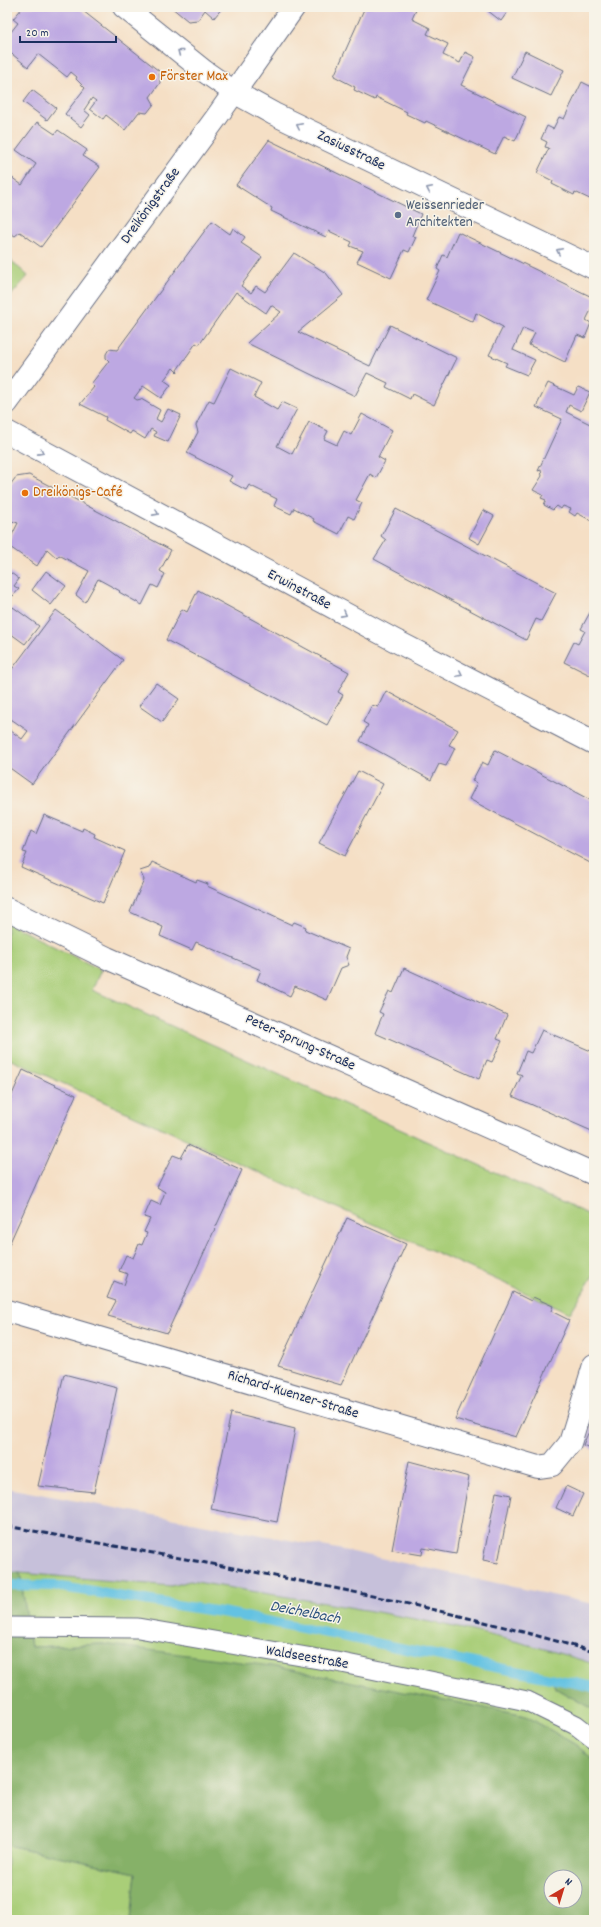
<svg xmlns="http://www.w3.org/2000/svg" width="601" height="1927" font-family="Dekko,sans-serif">
	<style>
		.industrial { fill: #c6c0da }
		.green { fill: #a9ce78; stroke: #627e6b }
		.forest { fill: #86b168; stroke: #507063; fill-rule: evenodd }
		.lines { fill: none; stroke-linecap: round; stroke-linejoin: round }
		.stream { stroke: #64c2e2; stroke-width: 10 }
		.building { fill: #bda8e2 }
		.lane-casing { stroke: #676d82; stroke-width: 21 }
		.street-casing { stroke: #676d82; stroke-width: 24 }
		.lane { stroke: #fff; stroke-width: 19 }
		.street { stroke: #fff; stroke-width: 22 }
		.rail { stroke: #1b2f5e; stroke-width: 3; stroke-dasharray: 6 3; stroke-linecap: butt }
		.oneway { stroke: #8d97ae }
		.food-dot { fill: #e8710a; stroke: #f7f3e8; stroke-width: 1.5 }
		.service-dot { fill: #5c6f8a; stroke: #f7f3e8; stroke-width: 1.5 }
		.labels { text-anchor: middle; dominant-baseline: central; stroke-width: 3; stroke-linejoin: round; paint-order: stroke }
		.food-label { font-size: 15px; fill: #c56008; stroke: #f7f3e8; text-anchor: start }
		.street-label { font-size: 15px; fill: #1b2f5e; stroke: #f7f3e8 }
		.service-label { font-size: 15px; fill: #4e5e75; stroke: #f7f3e8; text-anchor: start }
		.water-label { font-size: 16px; font-style: italic; fill: #2d547f; stroke: #f7f3e8 }
	</style>
	<rect width="100%" height="100%" fill="#f7f3e8"/>
	<filter id="ink" filterUnits="userSpaceOnUse"><feTurbulence type="fractalNoise" baseFrequency=".025" numOctaves="2"/><feDisplacementMap in="SourceGraphic" scale="8" xChannelSelector="R" yChannelSelector="G"/><feConvolveMatrix kernelMatrix="1 2 1 2 8 2 1 2 1" color-interpolation-filters="sRGB"/></filter>
	<filter id="wash" filterUnits="userSpaceOnUse"><feTurbulence type="fractalNoise" baseFrequency=".012" numOctaves="4" result="noise"/><feDisplacementMap in="SourceGraphic" scale="16" xChannelSelector="R" yChannelSelector="G"/><feGaussianBlur stdDeviation="0.9" result="paint"/><feColorMatrix in="noise" values="0 0 0 0 0 0 0 0 0 0 0 0 0 0 0 0 0 1.4 0 .05"/><feComposite in="paint" operator="in"/></filter>
	<g filter="url(#wash)">
		<rect width="100%" height="100%" fill="#f5dfc5"/>
		<path class="industrial" d="M7,1488L338,1549L594,1604V1664L486,1633L338,1606L190,1581L171,1586L7,1572Z"/>
		<g class="green">
			<path d="M7,257L28,276L7,300Z"/>
			<path d="M7,923L101,970L92,990L594,1217V1274L570,1313L7,1058Z"/>
			<path d="M20,1573L171,1586L190,1581C325,1604 463,1621 594,1664V1691L552,1679L555,1688L594,1710V1760L576,1745L526,1716L440,1700L103,1644L31,1647Z"/>
			<path d="M7,1845L136,1873L131,1920H7Z"/>
		</g>
		<g class="forest">
			<path d="M7,1572L20,1573L31,1647L103,1644L271,1666L526,1716L576,1745L594,1760V1920H131L136,1873L7,1845ZM551,1877H575V1901H551Z"/>
			<path d="M552,1678L594,1691V1710L555,1688Z"/>
		</g>
		<g class="lines">
			<path class="stream" d="M7,1585L55,1586L227,1613L594,1687"/>
		</g>
		<g id="blocks">
			<g class="building">
				<path d="M23,7H78L159,71L160,83L150,97L154,104L147,113L139,112L125,130L106,115L103,119L90,109L96,101L92,98L84,110L90,115L81,127L65,114L85,88L76,79L77,77L71,72L67,77L38,54L28,67L7,50V37L18,23L13,19Z"/>
				<path d="M171,7H223L214,18L205,10L198,20L188,21Z"/>
				<path d="M365,7H411L416,10L412,19L430,28L427,34L448,44L443,55L460,63L465,52L475,57L461,85L526,117L515,141L504,136L495,154L426,121L425,123L406,114L407,112L376,97L375,100L354,90L355,87L334,76Z"/>
				<path d="M483,7H511L501,21Z"/>
				<path d="M525,51L564,70L551,96L512,78Z"/>
				<path d="M582,82L594,88V201L575,192L574,195L552,184L553,181L537,173L549,148L545,147L547,142L541,139L547,126L553,129L559,117L564,119Z"/>
				<path d="M32,90L56,108L47,120L23,102Z"/>
				<path d="M37,122L55,134L58,130L87,150L83,156L100,167L41,247L20,232L15,236L7,231V174L22,185L36,164L16,150Z"/>
				<path d="M269,140L421,214L412,236L416,237L409,252L404,250L391,278L357,262L363,251L350,246L352,242L329,231L326,237L271,211L272,208L236,185Z"/>
				<path d="M212,221L230,234L233,228L245,237L241,243L262,257L241,286L251,293L256,286L265,292L294,253L326,273L343,295L298,332L370,366L390,325L457,358L434,405L412,394L410,399L386,387L388,383L367,373L355,396L247,343L281,312L271,305L266,313L236,292L199,345L196,343L177,370L178,373L173,368L164,380L171,385L161,398L143,386L134,398L137,400L141,399L160,410L156,419L161,422L168,409L181,415L168,442L154,436L156,432L151,429L145,439L132,431L130,434L105,420L106,417L80,404L94,387L91,384L109,361L106,358V354L109,349L117,350Z"/>
				<path d="M458,232L594,298V304L586,320L591,323L585,338L577,335L565,362L529,345L535,333L523,328L513,350L535,360L527,375L505,366L507,363L489,355L503,327L476,313L473,322L426,300L440,271L437,269L443,255L447,257Z"/>
				<path d="M231,368L261,383L254,397L277,410L282,402L297,409L277,446L292,454L309,422L328,431L324,439L337,445L344,431L351,435L362,414L392,430L378,457L385,461L376,478L370,474L356,500L362,503L354,519L348,516L339,534L313,521L314,519L294,508L291,514L274,506L277,499L249,485L246,490L229,481L232,476L187,453L198,432L196,425L209,400L214,402Z"/>
				<path d="M548,383L574,395L578,387L590,392L581,411L569,405L566,412L594,426V522L577,513L575,516L569,512L571,509L563,506L561,509L557,506L553,510L544,505L546,500L541,498L543,495L533,490L542,476L541,470L538,471L562,419L536,407Z"/>
				<path d="M29,475L171,550L160,571L165,574L158,588L152,585L142,605L119,592L120,591L98,579L85,602L76,595L89,571L59,555L57,558L47,549L37,566L7,545L18,523L12,521L9,527L7,525V489L16,477Z"/>
				<path d="M396,509L556,593L541,621L536,619L526,640L374,559L386,540L381,536Z"/>
				<path d="M483,510L494,516L479,544L469,538Z"/>
				<path d="M7,570L19,579L14,586L19,589L13,596L10,594L7,597Z"/>
				<path d="M46,571L66,586L51,605L32,590Z"/>
				<path d="M198,590L349,672L338,692L343,695L327,725L166,640L182,609L187,612Z"/>
				<path d="M594,605V677L564,662L574,642L578,644L585,631L581,629Z"/>
				<path d="M13,607L39,626L25,644L7,631V615Z"/>
				<path d="M56,610L123,660L32,784L7,766V728L22,739L28,731L11,719L7,725V676Z"/>
				<path d="M156,683L179,699L162,722L139,706Z"/>
				<path d="M386,691L458,730L449,745L455,748L446,766L439,764L431,780L360,741L368,725L363,722L372,705L378,707Z"/>
				<path d="M495,750L594,802V865L469,799L477,783L472,781L482,762L488,765Z"/>
				<path d="M358,771L383,784L345,856L319,843Z"/>
				<path d="M44,815L82,831L83,828L95,834L94,837L125,851L103,903L21,867L27,853L23,852L31,831L36,834Z"/>
				<path d="M152,862L196,882L197,880L208,884L207,886L292,925L294,922L306,927L305,930L349,949L346,957L349,965L341,968L327,1000L295,986L290,996L257,980L261,970L196,942L192,950L160,936L163,927L130,912L144,880L140,871L149,868Z"/>
				<path d="M404,968L507,1015L497,1039L502,1041L492,1062L487,1060L479,1079L375,1033L383,1014L379,1012L389,991L393,993Z"/>
				<path d="M542,1030L591,1051L594,1056V1132L512,1096L522,1075L517,1073L526,1051L531,1053Z"/>
				<path d="M23,1070L76,1095L7,1249V1106Z"/>
				<path d="M188,1145L242,1170L167,1333L108,1316L116,1301L107,1298L114,1281L124,1285L128,1274L119,1271L126,1255L133,1258L139,1244L142,1245L147,1233L144,1232L150,1219L144,1217L151,1201L160,1205L165,1192L157,1187L173,1155L181,1158Z"/>
				<path d="M347,1218L406,1244L341,1385L278,1366Z"/>
				<path d="M513,1292L531,1301L533,1297L553,1306L551,1311L569,1320L516,1437L455,1419Z"/>
				<path d="M64,1374L117,1388L94,1492L38,1486Z"/>
				<path d="M231,1413L295,1429L277,1522L211,1509Z"/>
				<path d="M593,1422L594,1423V1450L583,1445Z"/>
				<path d="M409,1461L469,1477L456,1554L423,1548L422,1555L392,1550Z"/>
				<path d="M566,1486L583,1494L573,1516L556,1508Z"/>
				<path d="M496,1492L511,1495L498,1563L483,1560Z"/>
			</g>
		</g>
	</g>
	<g filter="url(#ink)">
		<use href="#blocks" fill-opacity="0" stroke="#676d82" stroke-width="1"/>
		<g class="lines">
			<g class="lane-casing">
				<path id="lane" d="M7,1627L138,1628L342,1663L527,1701L576,1725L594,1739"/>
			</g>
			<g class="street-casing">
				<g id="street">
					<path d="M124,7L204,71L234,92L274,114L594,268"/>
					<path d="M7,403L216,118L294,7"/>
					<path d="M7,432L394,640L594,743"/>
					<path d="M7,909L107,958L594,1174"/>
					<path d="M7,1311L538,1467L552,1465L570,1443L594,1365"/>
				</g>
			</g>
			<use href="#lane" class="lane"/>
			<use href="#street" class="street"/>
			<path class="rail" d="M7,1526C202,1563 404,1595 594,1652"/>
		</g>
		<defs><path id="oneway-chevron" d="M-2-3.5L2.5 0L-2 3.5" fill="none" stroke-width="1.6" stroke-linecap="round" stroke-linejoin="round"/></defs>
		<g class="oneway">
			<use href="#oneway-chevron" transform="translate(180 52) rotate(-142)"/>
			<use href="#oneway-chevron" transform="translate(299 126) rotate(-154)"/>
			<use href="#oneway-chevron" transform="translate(429 189) rotate(-154)"/>
			<use href="#oneway-chevron" transform="translate(559 251) rotate(-154)"/>
			<use href="#oneway-chevron" transform="translate(41 452) rotate(28)"/>
			<use href="#oneway-chevron" transform="translate(156 513) rotate(28)"/>
			<use href="#oneway-chevron" transform="translate(344 614) rotate(28)"/>
			<use href="#oneway-chevron" transform="translate(460 674) rotate(27)"/>
		</g>
	</g>
	<g class="food-dot">
		<circle cx="152" cy="77" r="4"/>
		<circle cx="25" cy="493" r="4"/>
	</g>
	<circle class="service-dot" cx="398" cy="215" r="4"/>
	<g class="labels">
		<g class="food-label">
			<text x="160" y="77">Förster Max</text>
			<text x="33" y="493">Dreikönigs-Café</text>
		</g>
		<g class="street-label">
			<text transform="translate(351 151) rotate(26)">Zasiusstraße</text>
			<text transform="translate(151 206) rotate(-54)">Dreikönigstraße</text>
			<text transform="translate(299 590) rotate(28)">Erwinstraße</text>
			<text transform="translate(300 1043) rotate(24)">Peter-Sprung-Straße</text>
			<text transform="translate(293 1395) rotate(17)">Richard-Kuenzer-Straße</text>
			<text transform="translate(307 1658) rotate(10)">Waldseestraße</text>
		</g>
		<g class="service-label">
			<text x="406" y="206">Weissenrieder<tspan x="406" dy="17">Architekten</tspan></text>
		</g>
		<g class="water-label">
			<text transform="translate(305 1613) rotate(11)">Deichelbach</text>
		</g>
	</g>
	<rect width="601" height="1927" fill="none" stroke="#f7f3e8" stroke-width="24"/>
	<g transform="translate(563 1889) rotate(38)"><circle r="19" fill="#f7f3e8" stroke="#9fa5b1"/>
	<path d="M0-3L7 15L0 10L-7 15Z" fill="#c8321e"/>
	<text y="-6" font-size="11" font-weight="bold" text-anchor="middle" fill="#1b2f5e">N</text>
	</g>
	<path d="M20 36v6h96v-6" fill="none" stroke="#1b2f5e" stroke-width="2"/>
	<text x="26" y="36" font-size="12" fill="#1b2f5e" stroke="#f7f3e8" stroke-width="3" paint-order="stroke">20 m</text>
</svg>
